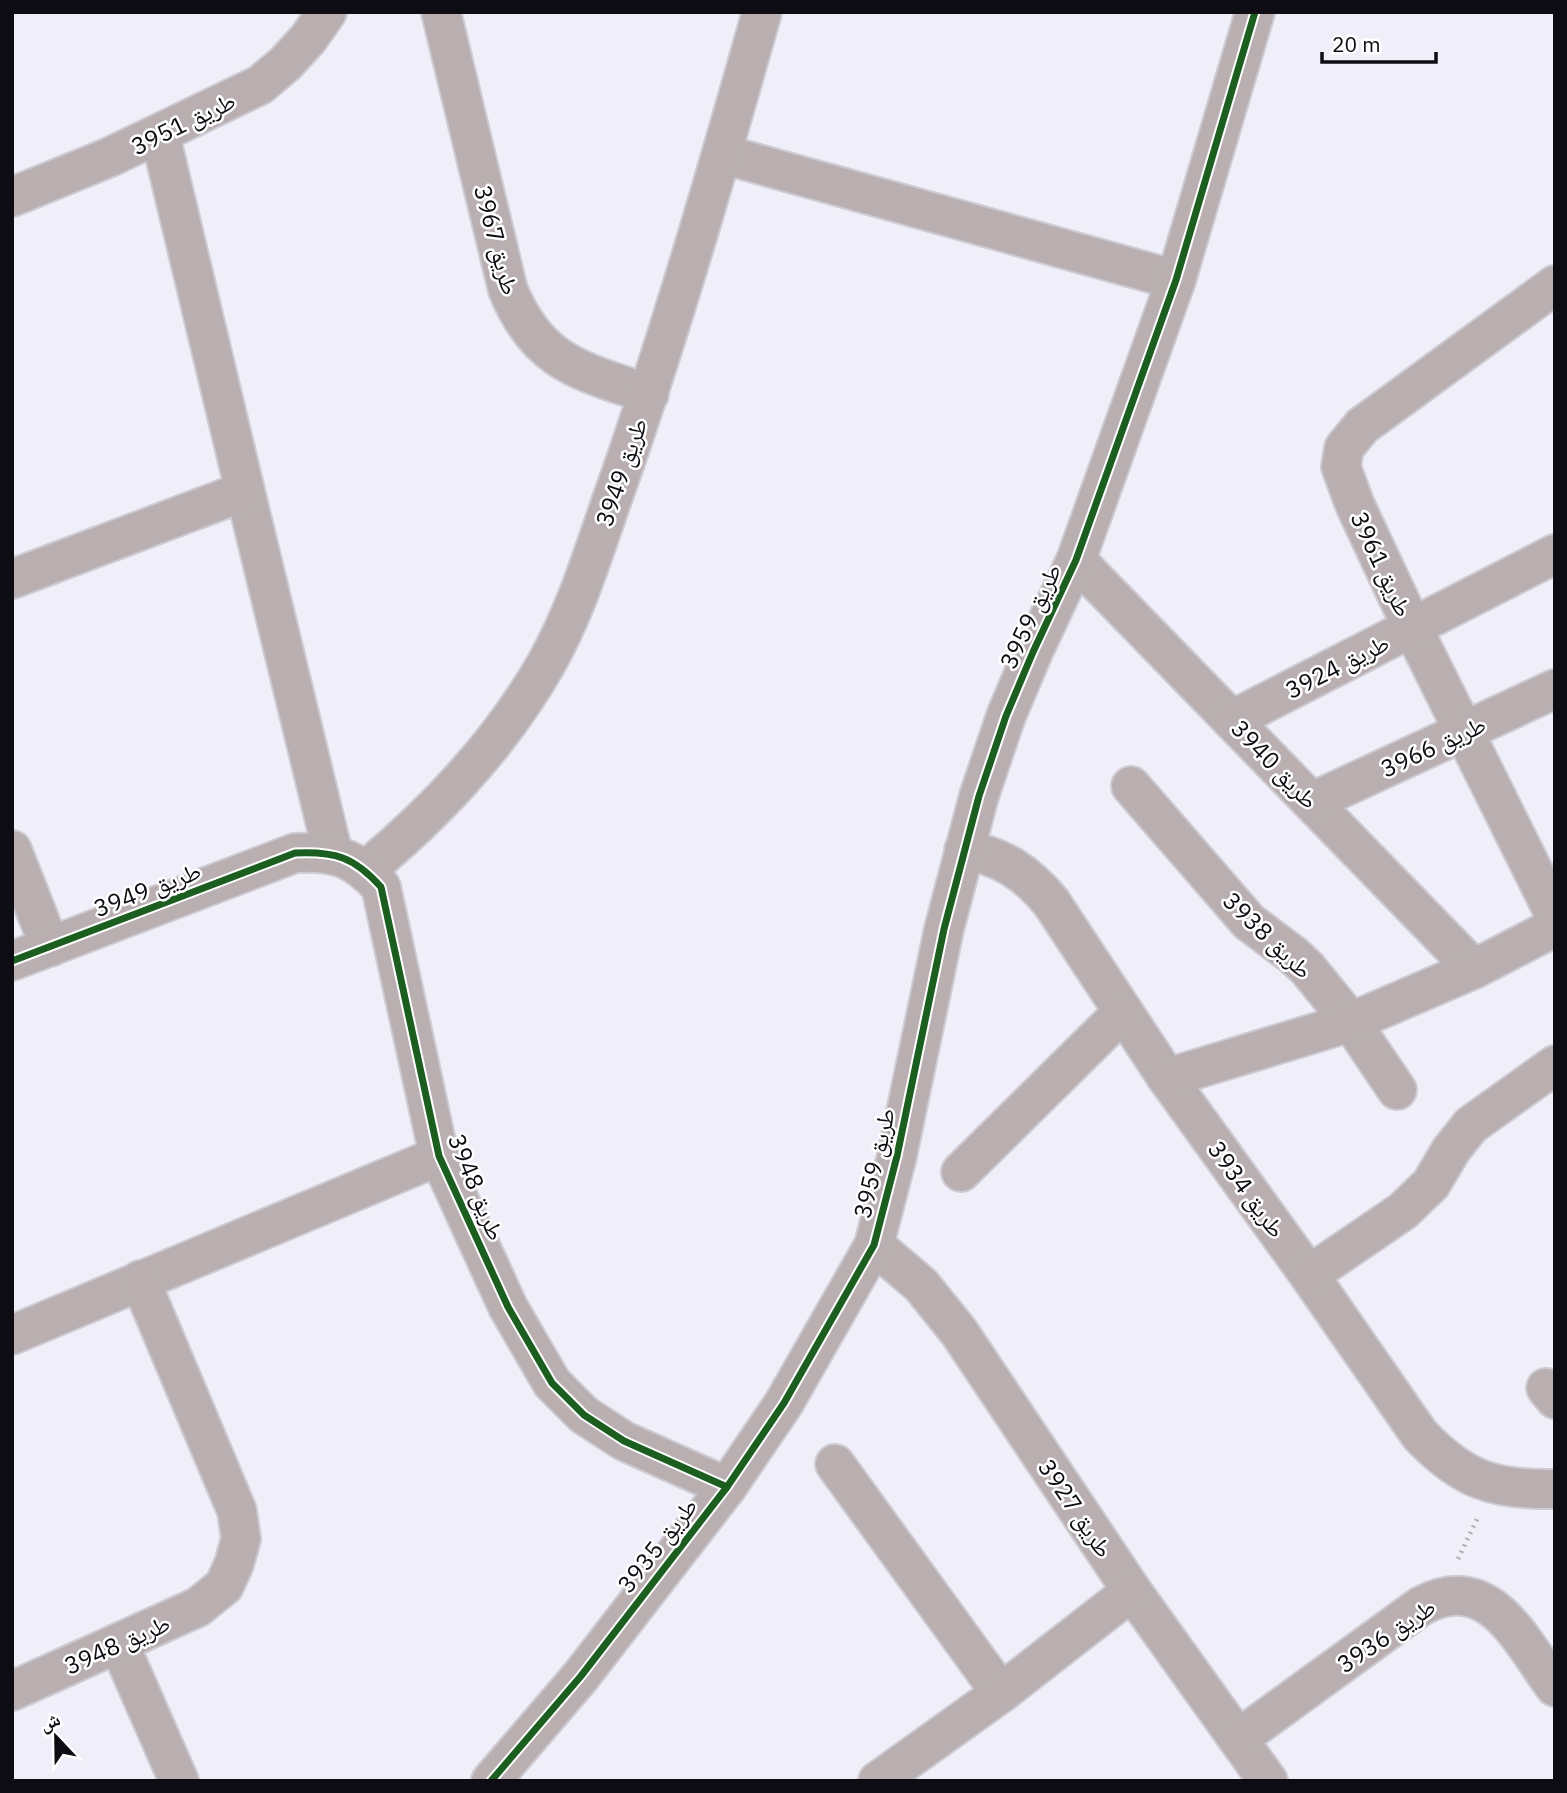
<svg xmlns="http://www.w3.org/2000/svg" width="1567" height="1793" font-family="'IBM Plex Sans','Noto Naskh Arabic',sans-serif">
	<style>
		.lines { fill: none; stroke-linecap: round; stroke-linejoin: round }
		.minor-casing { stroke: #cdcbd3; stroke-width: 42 }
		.path { stroke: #b4adb1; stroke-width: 4.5; stroke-dasharray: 2 5; stroke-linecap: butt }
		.minor { stroke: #b9afb0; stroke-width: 38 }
		.cycleway-casing { stroke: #fff; stroke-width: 11 }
		.cycleway { stroke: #1b5e20; stroke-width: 7 }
		.labels { text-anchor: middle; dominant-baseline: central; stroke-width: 5; stroke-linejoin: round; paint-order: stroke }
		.street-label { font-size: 24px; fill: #0e0c13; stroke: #fff }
	</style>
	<rect width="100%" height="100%" fill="#f0eef8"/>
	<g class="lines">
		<g class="minor-casing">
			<g id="minor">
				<path d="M441,12L508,290C538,363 580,371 649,394"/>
				<path d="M722,154L1176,280"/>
				<path d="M12,197L110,157L260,85L285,64L308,39L327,12"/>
				<path d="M1555,285L1362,426L1344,448L1341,467L1355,505L1412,627L1555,915"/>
				<path d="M245,491L333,854"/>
				<path d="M1076,560L1474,969"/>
				<path d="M12,579L245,491L160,135"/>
				<path d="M1232,720L1555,554"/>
				<path d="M1131,786L1249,922L1293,955L1307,968L1351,1022L1397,1090"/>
				<path d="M1312,802L1555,689"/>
				<path d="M12,850L50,947"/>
				<path d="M964,850C1002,856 1027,873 1051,902L1167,1078L1309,1275L1420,1435C1463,1480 1493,1490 1555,1489"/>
				<path d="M366,870C437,811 500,745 546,664C579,606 597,540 620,477C673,324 718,168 762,12"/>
				<path d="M12,961L295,853C335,851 354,857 381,887L439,1156L508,1307L552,1383L584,1415L624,1441L727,1487"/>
				<path d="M1167,1078L1351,1022L1474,969L1555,927"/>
				<path d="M961,1172L1123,1012"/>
				<path d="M874,1245L921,1285L959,1332L1132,1591L1268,1781"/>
				<path d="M1309,1275L1403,1211L1431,1184L1451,1150L1471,1125L1555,1065"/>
				<path d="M12,1335L439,1156"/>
				<path d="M1546,1388L1555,1399"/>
				<path d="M835,1464L1001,1693"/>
				<path d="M119,1644L179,1781"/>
				<path d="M12,1691L198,1607L224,1586L234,1564L241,1539L237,1511L140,1280"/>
				<path d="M1238,1739L1421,1606C1490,1569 1521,1641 1555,1687"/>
				<path d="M491,1781L581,1676L727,1487L784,1403L874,1245L897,1156L944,929L979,796L1006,716L1033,652L1076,560L1176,280L1255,12"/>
				<path d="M878,1781L1001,1693L1132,1591"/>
			</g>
		</g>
		<path class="path" d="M1458,1559L1478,1517"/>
		<use href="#minor" class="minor"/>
		<g class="cycleway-casing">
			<g id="cycleway">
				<path d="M12,961L295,853C335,851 354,857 381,887L439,1156L508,1307L552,1383L584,1415L624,1441L727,1487"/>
				<path d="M491,1781L581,1676L727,1487L784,1403L874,1245L897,1156L944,929L979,796L1006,716L1033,652L1076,560L1176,280L1255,12"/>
			</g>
		</g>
		<use href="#cycleway" class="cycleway"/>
	</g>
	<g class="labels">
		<g class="street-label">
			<text transform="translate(183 123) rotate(-26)">طريق 3951</text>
			<text transform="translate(497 240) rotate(75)">طريق 3967</text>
			<text transform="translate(621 472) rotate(-71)">طريق 3949</text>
			<text transform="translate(1382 564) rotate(65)">طريق 3961</text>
			<text transform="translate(1030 616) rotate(-65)">طريق 3959</text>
			<text transform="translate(1337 666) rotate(-27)">طريق 3924</text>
			<text transform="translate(1433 746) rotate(-25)">طريق 3966</text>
			<text transform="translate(1275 764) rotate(46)">طريق 3940</text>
			<text transform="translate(147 889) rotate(-21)">طريق 3949</text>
			<text transform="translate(1268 935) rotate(44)">طريق 3938</text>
			<text transform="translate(874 1163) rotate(-77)">طريق 3959</text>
			<text transform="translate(477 1187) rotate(68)">طريق 3948</text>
			<text transform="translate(1247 1189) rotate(54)">طريق 3934</text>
			<text transform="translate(1076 1508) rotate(56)">طريق 3927</text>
			<text transform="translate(657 1545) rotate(-52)">طريق 3935</text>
			<text transform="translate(1386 1635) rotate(-34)">طريق 3936</text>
			<text transform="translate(117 1644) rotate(-24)">طريق 3948</text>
		</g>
	</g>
	<rect width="1567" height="1793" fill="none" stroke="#0e0c13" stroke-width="28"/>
	<g transform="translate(56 1737) rotate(338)" stroke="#ffffff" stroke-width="5" paint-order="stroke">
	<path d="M0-5L12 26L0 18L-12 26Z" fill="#0e0c13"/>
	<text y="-10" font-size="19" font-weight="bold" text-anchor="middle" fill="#0e0c13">ش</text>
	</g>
	<path d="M1322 52v10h114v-10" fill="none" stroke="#0e0c13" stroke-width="3.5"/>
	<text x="1332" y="52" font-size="21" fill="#0e0c13" stroke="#ffffff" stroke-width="5" paint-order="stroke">20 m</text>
</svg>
